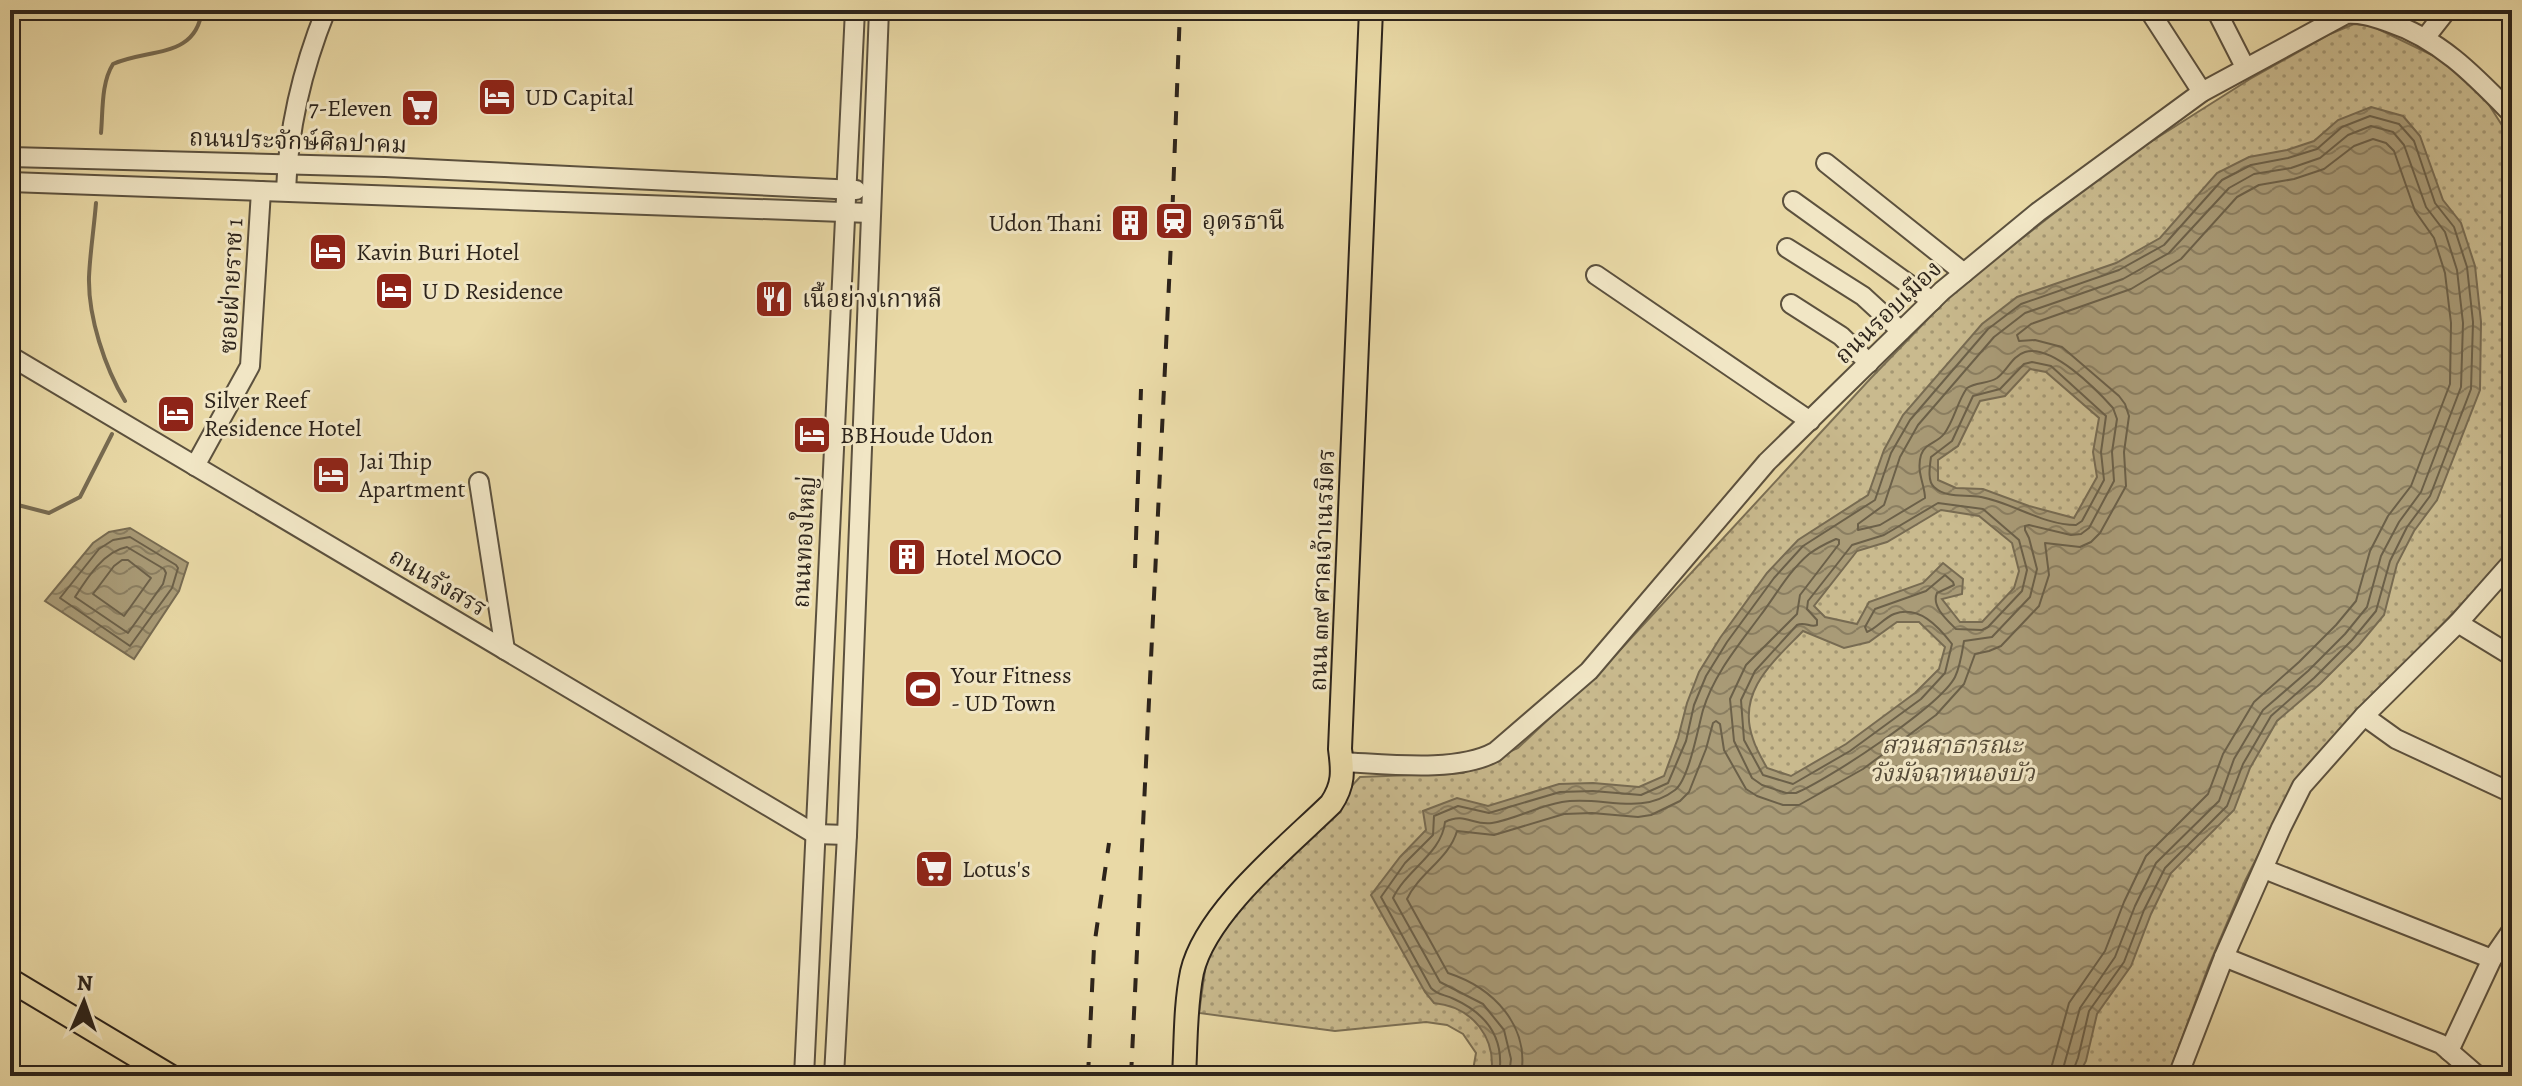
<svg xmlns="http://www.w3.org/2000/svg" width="2522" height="1086" font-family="Alegreya,'Noto Serif Thai',serif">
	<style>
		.green { fill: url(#green-dots); stroke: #7b6f54; stroke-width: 2 }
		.water { fill: url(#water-waves); stroke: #776b52; stroke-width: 2; fill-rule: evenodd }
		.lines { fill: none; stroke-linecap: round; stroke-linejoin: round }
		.shore { stroke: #6b6049; stroke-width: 2 }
		.stream { stroke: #776b52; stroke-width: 4 }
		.minor-casing { stroke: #5c513e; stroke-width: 22 }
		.major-casing { stroke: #2d241b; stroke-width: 26 }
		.minor { stroke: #f1e6c5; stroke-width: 18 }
		.major { stroke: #e9d9a6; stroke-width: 22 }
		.rail { stroke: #2d241b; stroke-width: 4; stroke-dasharray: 14 14; stroke-linecap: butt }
		.labels { text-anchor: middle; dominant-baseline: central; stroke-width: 6; stroke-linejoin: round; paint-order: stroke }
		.poi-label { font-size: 24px; fill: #2d241b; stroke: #f1e6c5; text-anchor: start }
		.street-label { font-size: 24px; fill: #2d241b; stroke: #f1e6c5 }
		.park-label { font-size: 24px; font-style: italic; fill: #544a38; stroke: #f1e6c5 }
	</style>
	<defs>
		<pattern id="green-dots" width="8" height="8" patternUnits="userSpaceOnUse" patternTransform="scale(2)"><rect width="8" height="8" fill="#c9ba8e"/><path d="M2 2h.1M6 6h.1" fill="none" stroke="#a49773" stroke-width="1.8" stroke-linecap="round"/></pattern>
		<pattern id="water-waves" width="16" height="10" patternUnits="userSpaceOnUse" patternTransform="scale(2)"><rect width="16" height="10" fill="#a99b77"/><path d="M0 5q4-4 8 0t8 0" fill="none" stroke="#8a7e61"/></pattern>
	</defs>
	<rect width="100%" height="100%" fill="#e9d9a6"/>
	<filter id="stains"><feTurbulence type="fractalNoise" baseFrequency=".0025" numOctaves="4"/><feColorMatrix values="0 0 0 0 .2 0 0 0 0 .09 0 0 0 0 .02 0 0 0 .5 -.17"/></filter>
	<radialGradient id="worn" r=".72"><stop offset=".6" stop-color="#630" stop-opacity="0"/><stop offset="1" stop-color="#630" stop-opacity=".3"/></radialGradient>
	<path class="green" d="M2354,24L2372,26L2434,56L2477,86L2512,141V548L2473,592L2298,776L2245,881L2209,965L2168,1076H1472L1476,1053L1463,1034L1447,1025L1426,1022L1335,1031L1199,1013L1206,963L1225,923L1360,777L1463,773L1518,748L1609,662L1871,378L1956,290L2122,160L2250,79L2330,34Z"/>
	<g class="water">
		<path d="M2371,107L2403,116L2420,136L2443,200L2461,223L2475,266L2481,322L2480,390L2437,500L2414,531L2397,564L2384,615L2359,645L2320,684L2277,721L2250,768L2234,810L2171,873L2151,914L2131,966L2097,1014L2086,1061L2078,1076H1491C1497,1038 1473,1007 1434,1003L1425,992L1371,895L1400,857L1426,830L1423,811L1457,798L1488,806L1559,784L1593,783L1639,787L1664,776L1678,738L1687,703L1699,672L1720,638L1767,573L1798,540L1868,495L1884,450L1903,415L1982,324L2017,297L2116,263L2160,238L2217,173L2249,157L2287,150L2314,141L2338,120ZM2030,369L2046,372L2099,418L2093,452L2097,477L2074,518L2029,506L1983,489L1956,488L1938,480V460L1958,446L1980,401L2005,396ZM1941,510L1979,516L2012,543L2019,571L2014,588L1982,622H1960L1942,599L1962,594L1963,579L1943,563L1923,583L1869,602L1857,624L1825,617L1814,606L1857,551L1887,542ZM1897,622H1919L1945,647L1939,669L1915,693L1846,744L1791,776L1767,768C1762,759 1756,749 1753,739C1736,692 1773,662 1803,631L1844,648L1869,642Z"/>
		<path d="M130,528L188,563L179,591L134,659L45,601L93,543L109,532Z"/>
	</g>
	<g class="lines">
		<g class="shore">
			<path d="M2032,362L2051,366L2106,416L2101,452L2104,480L2082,521L2076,525C2043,525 2013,503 1981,497C1965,494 1947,499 1934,487C1927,481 1930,465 1931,457L1952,441L1973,396L2000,389L2024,364Z"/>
			<path d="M1938,503L1983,509L2019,540L2027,570L2022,591L1988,627L1982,630L1956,629C1947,620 1931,606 1937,593L1954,585L1953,582L1945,575L1926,591L1875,609L1865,627L1867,632C1877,628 1884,618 1894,614C1919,605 1938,626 1952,644L1945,673L1921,699L1850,751L1793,784L1763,775L1744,740L1741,700L1755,671L1797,625C1805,621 1810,628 1817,625V620L1807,609L1808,601L1852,545L1884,535Z"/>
			<path d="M130,537L176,565L178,568L172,588L130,646L60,598L99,549L113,540Z"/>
			<path d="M127,547L164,569L166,573L163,584L128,633L75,597C87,578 104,551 127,547Z"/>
			<path d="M122,560H128L151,578L124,616L93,594L114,566Z"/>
			<path d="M1499,1076C1505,1039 1487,1014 1454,999C1444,994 1439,996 1431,988L1381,897L1405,863L1433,835L1434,816L1458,806L1489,813L1560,792L1593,791L1641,795L1668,783L1686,741L1694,705L1706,676L1727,642L1774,578L1803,546L1875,500L1891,453L1910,420L1988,329L2021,304L2119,270L2164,245L2222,180L2251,165L2288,158L2317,149L2342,127L2370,116L2399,124L2414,141L2435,203L2454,227L2467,267L2473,322L2471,389L2430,496L2407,527L2390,561L2376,611L2352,640L2314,678L2271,716L2243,764L2227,806L2165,868L2144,910L2124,962L2089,1011L2078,1058L2071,1076"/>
			<path d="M1509,1076L1511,1059L1504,1030L1483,1004L1440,982L1393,898C1406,870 1442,853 1445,822C1465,812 1473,826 1492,823C1516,819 1538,806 1562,802C1601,795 1640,817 1675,790C1689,779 1698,728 1703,710C1714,674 1738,646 1760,616C1776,595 1789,571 1809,554C1817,548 1827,543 1836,539L1839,540V544L1800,595L1797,614L1746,665L1730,699L1734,741L1752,778L1762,785L1786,793H1796C1828,780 1940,706 1955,677C1960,667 1962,653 1964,641L1992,637L2030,597L2037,569L2029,538L2025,530V526L2029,525L2071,535L2081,534L2089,528L2114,481L2112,452L2117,419L2113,408C2096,389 2052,344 2025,352C2012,356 2007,371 1997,378C1988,384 1976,382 1967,388C1957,402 1954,421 1944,434C1937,443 1925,443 1921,455C1916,472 1925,485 1925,498L1880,525L1858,530V524L1884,505L1900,457L1918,425L1994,337L2025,313L2123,279L2169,253L2229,188L2254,174L2291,168L2320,158L2348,135L2371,126L2393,132L2404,145L2426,207L2445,232L2457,270L2463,323L2461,387L2421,492L2399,522L2381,556L2367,607L2345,634L2308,671L2263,710L2234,759L2219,801L2156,863L2135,906L2115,957L2080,1008L2061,1076"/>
			<path d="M1521,1076C1530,1026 1494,988 1448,973L1407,899C1419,873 1449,859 1457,831L1494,835L1564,814L1592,813L1638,817L1651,815L1680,801L1689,792L1706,749L1713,723L1716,721L1720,724L1724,750L1746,789L1757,796L1783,805H1799L1863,769L1936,715L1964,684L1975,654L1989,651L2001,646L2039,606L2049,575L2045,543L2080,547L2091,542L2100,533L2126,486L2124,452L2129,416L2125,404L2119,396L2062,347L2035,340L2019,341L2017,335L2031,324L2131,289L2181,259L2237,197L2259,185L2294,179L2324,169L2354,146L2373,139L2386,143L2394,151L2415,211L2434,238L2445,273L2451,323L2450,384L2411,486L2388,516L2370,551L2356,601L2336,625L2299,662L2254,702L2223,754L2208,794L2146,856L2124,902L2105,951L2069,1003L2049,1076"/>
		</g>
		<g class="stream">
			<path d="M101,133C103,111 101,83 113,64C149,48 196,59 202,10"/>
			<path d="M96,203C94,228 90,253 89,277C88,317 105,368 125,401"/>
			<path d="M10,503L49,513L80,497L112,434"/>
		</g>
		<g class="minor-casing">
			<g id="minor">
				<path d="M2149,10L2202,92"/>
				<path d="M2216,10L2245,67"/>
				<path d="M2425,38L2447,10"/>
				<path d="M10,157L385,167L856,190"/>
				<path d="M1826,163L1964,273"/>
				<path d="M10,182L870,213"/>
				<path d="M286,191C288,130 303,67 326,10"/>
				<path d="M1793,201L1932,301"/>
				<path d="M1787,248L1863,296L1901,331"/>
				<path d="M1596,275L1810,421"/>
				<path d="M1791,304L1841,336L1869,363"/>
				<path d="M10,356L815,834L847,835"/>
				<path d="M195,466L250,366L261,191"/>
				<path d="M479,482L505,650"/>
				<path d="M2458,623L2512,656"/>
				<path d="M2364,716L2396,739L2512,793"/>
				<path d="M1342,762C1386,764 1457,773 1495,752L1589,671L1767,462L1942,291L2038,212L2202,92L2346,14C2362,13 2373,17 2388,22C2440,39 2475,76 2512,114"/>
				<path d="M2264,869L2492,959"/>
				<path d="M2224,957L2441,1044L2478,1076"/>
				<path d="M2449,1051L2492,959L2512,930"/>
				<path d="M804,1076L855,10"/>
				<path d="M834,1076L847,835L879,10"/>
				<path d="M2178,1076L2224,957L2281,828L2302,786L2364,716L2458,623L2512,562"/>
			</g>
		</g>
		<g class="major-casing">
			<g id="major">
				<path d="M10,980L170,1076"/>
				<path d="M1184,1076C1186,1042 1185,1006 1192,972C1206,912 1286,848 1331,804C1344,785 1343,771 1340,749L1371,10"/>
			</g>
		</g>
		<use href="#minor" class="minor"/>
		<use href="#major" class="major"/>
		<g class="rail">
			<path d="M1135,568L1141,389"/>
			<path d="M1088,1076L1094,947L1109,843"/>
			<path d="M1131,1076L1172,221L1180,10"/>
		</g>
	</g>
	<defs>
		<g id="hotel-square" transform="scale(2)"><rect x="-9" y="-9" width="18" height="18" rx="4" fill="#8f2418" stroke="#f1e6c5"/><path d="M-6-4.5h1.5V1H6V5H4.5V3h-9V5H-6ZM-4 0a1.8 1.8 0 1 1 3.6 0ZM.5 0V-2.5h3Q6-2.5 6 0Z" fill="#fff"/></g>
		<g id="supermarket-square" transform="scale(2)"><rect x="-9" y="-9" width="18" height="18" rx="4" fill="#8f2418" stroke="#f1e6c5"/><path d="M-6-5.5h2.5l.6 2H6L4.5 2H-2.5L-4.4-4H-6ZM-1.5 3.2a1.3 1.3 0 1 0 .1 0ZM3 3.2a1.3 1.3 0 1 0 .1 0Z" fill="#fff"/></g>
		<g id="station-square" transform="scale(2)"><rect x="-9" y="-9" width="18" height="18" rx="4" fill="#8f2418" stroke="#f1e6c5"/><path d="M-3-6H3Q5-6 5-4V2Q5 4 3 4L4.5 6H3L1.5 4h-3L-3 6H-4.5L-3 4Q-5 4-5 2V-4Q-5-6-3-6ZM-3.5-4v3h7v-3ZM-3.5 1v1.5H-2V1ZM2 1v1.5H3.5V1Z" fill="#fff"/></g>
		<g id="building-square" transform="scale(2)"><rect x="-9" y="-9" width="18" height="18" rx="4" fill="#8f2418" stroke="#f1e6c5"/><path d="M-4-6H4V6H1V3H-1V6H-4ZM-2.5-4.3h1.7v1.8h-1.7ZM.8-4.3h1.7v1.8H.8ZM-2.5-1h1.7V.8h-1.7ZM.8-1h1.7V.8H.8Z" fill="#fff"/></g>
		<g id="restaurant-square" transform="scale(2)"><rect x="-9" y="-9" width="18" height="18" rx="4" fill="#8f2418" stroke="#f1e6c5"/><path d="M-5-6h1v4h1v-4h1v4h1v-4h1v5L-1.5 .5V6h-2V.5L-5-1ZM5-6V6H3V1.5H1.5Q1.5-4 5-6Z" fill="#fff"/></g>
		<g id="stadium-square" transform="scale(2)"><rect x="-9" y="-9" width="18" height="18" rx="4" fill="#8f2418" stroke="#f1e6c5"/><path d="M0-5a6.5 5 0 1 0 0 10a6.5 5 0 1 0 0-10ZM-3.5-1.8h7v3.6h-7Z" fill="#fff"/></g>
	</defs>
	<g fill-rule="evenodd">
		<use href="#hotel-square" x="497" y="97"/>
		<use href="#supermarket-square" x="420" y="108"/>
		<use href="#station-square" x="1174" y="221"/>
		<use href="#building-square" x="1130" y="223"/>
		<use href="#hotel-square" x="328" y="252"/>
		<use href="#hotel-square" x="394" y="291"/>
		<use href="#restaurant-square" x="774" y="299"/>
		<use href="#hotel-square" x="176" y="414"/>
		<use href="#hotel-square" x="812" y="435"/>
		<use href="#hotel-square" x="331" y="475"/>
		<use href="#building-square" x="907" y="557"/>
		<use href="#stadium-square" x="923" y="689"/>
		<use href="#supermarket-square" x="934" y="869"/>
	</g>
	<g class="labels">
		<g class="poi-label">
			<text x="525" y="97">UD Capital</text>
			<text x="392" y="108" text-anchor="end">7-Eleven</text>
			<text x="1202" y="221">อุดรธานี</text>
			<text x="1102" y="223" text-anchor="end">Udon Thani</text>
			<text x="356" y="252">Kavin Buri Hotel</text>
			<text x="422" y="291">U D Residence</text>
			<text x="802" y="299">เนื้อย่างเกาหลี</text>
			<text x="204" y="400">Silver Reef<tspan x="204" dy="28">Residence Hotel</tspan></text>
			<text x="840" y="435">BBHoude Udon</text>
			<text x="359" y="461">Jai Thip<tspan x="359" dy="28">Apartment</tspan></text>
			<text x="935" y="557">Hotel MOCO</text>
			<text x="951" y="675">Your Fitness<tspan x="951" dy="28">- UD Town</tspan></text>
			<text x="962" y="869">Lotus's</text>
		</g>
		<g class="street-label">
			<text transform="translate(298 141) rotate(2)">ถนนประจักษ์ศิลปาคม</text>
			<text transform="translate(231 286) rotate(-87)">ซอยฝ่ายราช 1</text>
			<text transform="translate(1888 312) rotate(-44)">ถนนรอบเมือง</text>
			<text transform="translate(804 542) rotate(-87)">ถนนทองใหญ่</text>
			<text transform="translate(1322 570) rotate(-88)">ถนน ๓๙ ศาลเจ้าเนรมิตร</text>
			<text transform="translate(438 582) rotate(31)">ถนนรังสรร</text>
		</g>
		<g class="park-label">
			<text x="1952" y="745">สวนสาธารณะ<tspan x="1952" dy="28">วังมัจฉาหนองบัว</tspan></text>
		</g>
	</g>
	<rect width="2522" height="1086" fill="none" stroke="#e9d9a6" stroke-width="40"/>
	<rect x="12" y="12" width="2498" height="1062" fill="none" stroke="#2d241b" stroke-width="4"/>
	<rect x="20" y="20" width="2482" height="1046" fill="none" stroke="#2d241b" stroke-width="2"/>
	<g transform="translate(84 1002) rotate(2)" stroke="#f1e6c5" stroke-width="6" paint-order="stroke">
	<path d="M0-6L14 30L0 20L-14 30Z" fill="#2d241b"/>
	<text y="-12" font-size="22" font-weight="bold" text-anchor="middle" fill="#2d241b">N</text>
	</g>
	<rect width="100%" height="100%" filter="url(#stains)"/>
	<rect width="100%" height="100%" fill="url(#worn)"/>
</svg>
